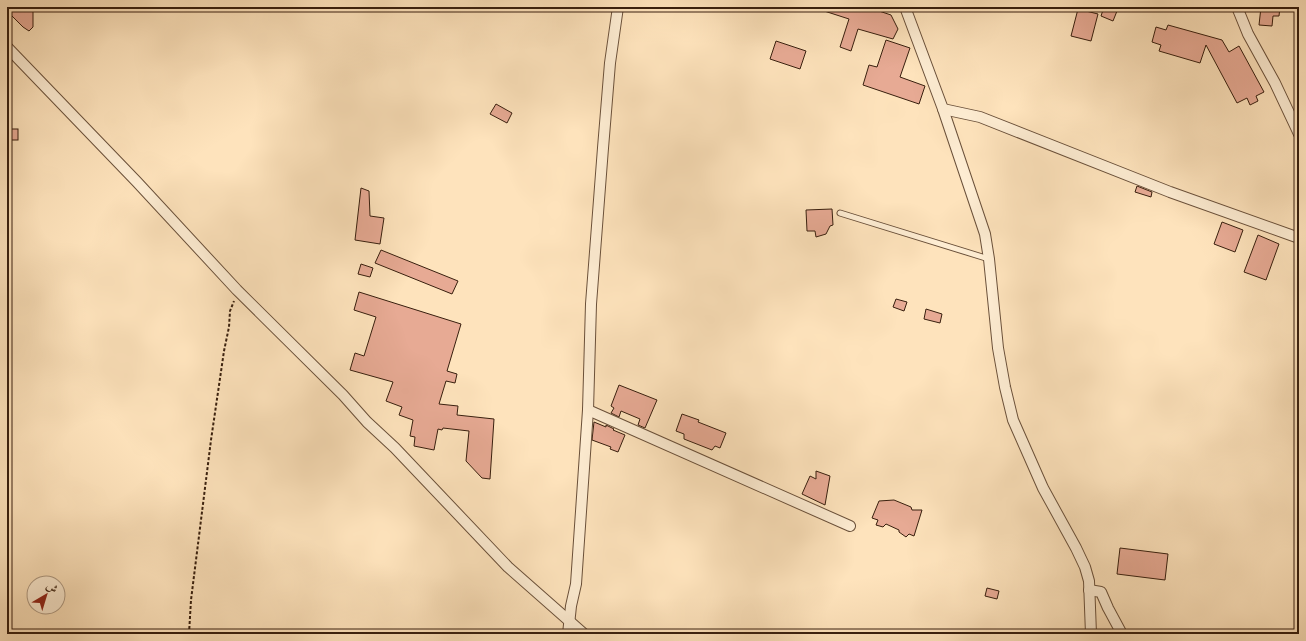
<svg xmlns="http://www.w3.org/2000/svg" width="1306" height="641" font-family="'IM FELL Double Pica',Amiri,serif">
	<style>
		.building { fill: #e7aa94; stroke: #381f0e }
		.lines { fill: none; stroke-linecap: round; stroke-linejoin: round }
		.service-casing { stroke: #6a503a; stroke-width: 7 }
		.minor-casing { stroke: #6a503a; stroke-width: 12 }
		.path { stroke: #381f0e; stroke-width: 2; stroke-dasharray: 3 2; stroke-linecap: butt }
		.service { stroke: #feedd3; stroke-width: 5 }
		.minor { stroke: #feedd3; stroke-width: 10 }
	</style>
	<rect width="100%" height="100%" fill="#fee3bc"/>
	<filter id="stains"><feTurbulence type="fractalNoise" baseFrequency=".005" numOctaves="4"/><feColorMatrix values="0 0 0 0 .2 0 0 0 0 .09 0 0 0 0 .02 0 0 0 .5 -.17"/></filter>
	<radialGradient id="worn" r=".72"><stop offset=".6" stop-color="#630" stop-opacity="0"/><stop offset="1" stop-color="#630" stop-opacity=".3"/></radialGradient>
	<g class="building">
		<path d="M7,7H29L33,11V27L29,31L23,27L7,11Z"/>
		<path d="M818,7H867L891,15L898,29L893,39L858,29L851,51L840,47L849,19L818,9Z"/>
		<path d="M1104,7L1117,11L1113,21L1101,16Z"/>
		<path d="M1261,7H1280L1279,16H1273L1272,26L1259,25Z"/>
		<path d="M1078,9L1098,14L1091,41L1071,36Z"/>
		<path d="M1168,25L1222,40L1229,52L1239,46L1264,92L1256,96L1258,101L1250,105L1247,98L1237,103L1206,45L1200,63L1159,51L1161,45L1152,42L1156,27L1166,30Z"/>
		<path d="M886,40L910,48L900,77L925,86L919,104L863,85L869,65L877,67Z"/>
		<path d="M776,41L806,51L800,69L770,59Z"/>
		<path d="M496,104L512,113L507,123L490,114Z"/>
		<rect x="7" y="129" width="11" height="11"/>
		<path d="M1137,186L1152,192L1151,197L1135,192Z"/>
		<path d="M361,188L369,191L370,216L384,218L380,244L355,240Z"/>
		<path d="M832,209L833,225L830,226L826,234L816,237L815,231H807L806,210Z"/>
		<path d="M1222,222L1243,230L1235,252L1214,244Z"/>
		<path d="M1258,235L1279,244L1266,280L1244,272Z"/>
		<path d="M381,250L458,281L452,294L375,263Z"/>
		<path d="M361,264L373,268L370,277L358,274Z"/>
		<path d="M359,292L461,324L447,371L457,374L455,383L446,381L439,404L458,406L457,415L494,419L490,479L482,478L466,461L469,431L443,428L442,430L438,429L434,450L414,446L415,437L410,436L413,420L399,415L402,407L386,401L393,382L350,370L355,353L364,356L376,317L354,310Z"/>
		<path d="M896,299L907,302L904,311L893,307Z"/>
		<path d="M926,309L942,314L940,323L924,319Z"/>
		<path d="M619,385L657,400L645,428L638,425L640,419L621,411L619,417L611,413L614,408L611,406Z"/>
		<path d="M682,414L699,420L698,422L726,433L720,448L715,446L712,450L684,439V434L676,431Z"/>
		<path d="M594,422L606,427V425L614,429L613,430L625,435L618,452L610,449L611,447L592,440Z"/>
		<path d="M816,471L830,476L825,505L802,494L810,476L816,479Z"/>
		<path d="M894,500L911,507L912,510H922L914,536L909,534L906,537L899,532V530L886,524L883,527L876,525L878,520L872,518L879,501Z"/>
		<path d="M1120,548L1168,554L1165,580L1117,574Z"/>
		<path d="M987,588L999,591L997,599L985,596Z"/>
	</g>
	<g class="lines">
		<g class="service-casing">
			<path id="service" d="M840,213L989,259"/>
		</g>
		<g class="minor-casing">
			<g id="minor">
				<path d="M905,7L943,109L985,234L989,259L998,348L1005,387L1013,420L1043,488L1076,548L1085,567L1089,581L1091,634"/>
				<path d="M1237,7L1248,34L1275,83L1299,134"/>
				<path d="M7,47L137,182L237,290L343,395L367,422L395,448L508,567L584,634"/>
				<path d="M943,109L980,117L1170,192L1299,238"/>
				<path d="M588,410L850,526"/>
				<path d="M1089,590L1101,592L1108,608L1122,634"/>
				<path d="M568,634L571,606L576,584L588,410L591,304L603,148L610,63L618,7"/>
			</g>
		</g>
		<path class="path" d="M189,634L191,600L211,440L224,351L229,327L230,311L234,301"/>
		<use href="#service" class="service"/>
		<use href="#minor" class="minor"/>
	</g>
	<rect width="1306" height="641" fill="none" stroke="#fee3bc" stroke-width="24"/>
	<rect x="8" y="8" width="1290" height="625" fill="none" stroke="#381f0e" stroke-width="2"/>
	<rect x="12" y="12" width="1282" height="617" fill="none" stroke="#381f0e"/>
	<g transform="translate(46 595) rotate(38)"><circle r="19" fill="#feedd3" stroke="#af9b84"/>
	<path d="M0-3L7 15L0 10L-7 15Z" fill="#8f2418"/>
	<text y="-6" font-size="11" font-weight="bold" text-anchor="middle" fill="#381f0e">ش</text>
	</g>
	<rect width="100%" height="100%" filter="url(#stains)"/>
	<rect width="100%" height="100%" fill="url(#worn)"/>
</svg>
